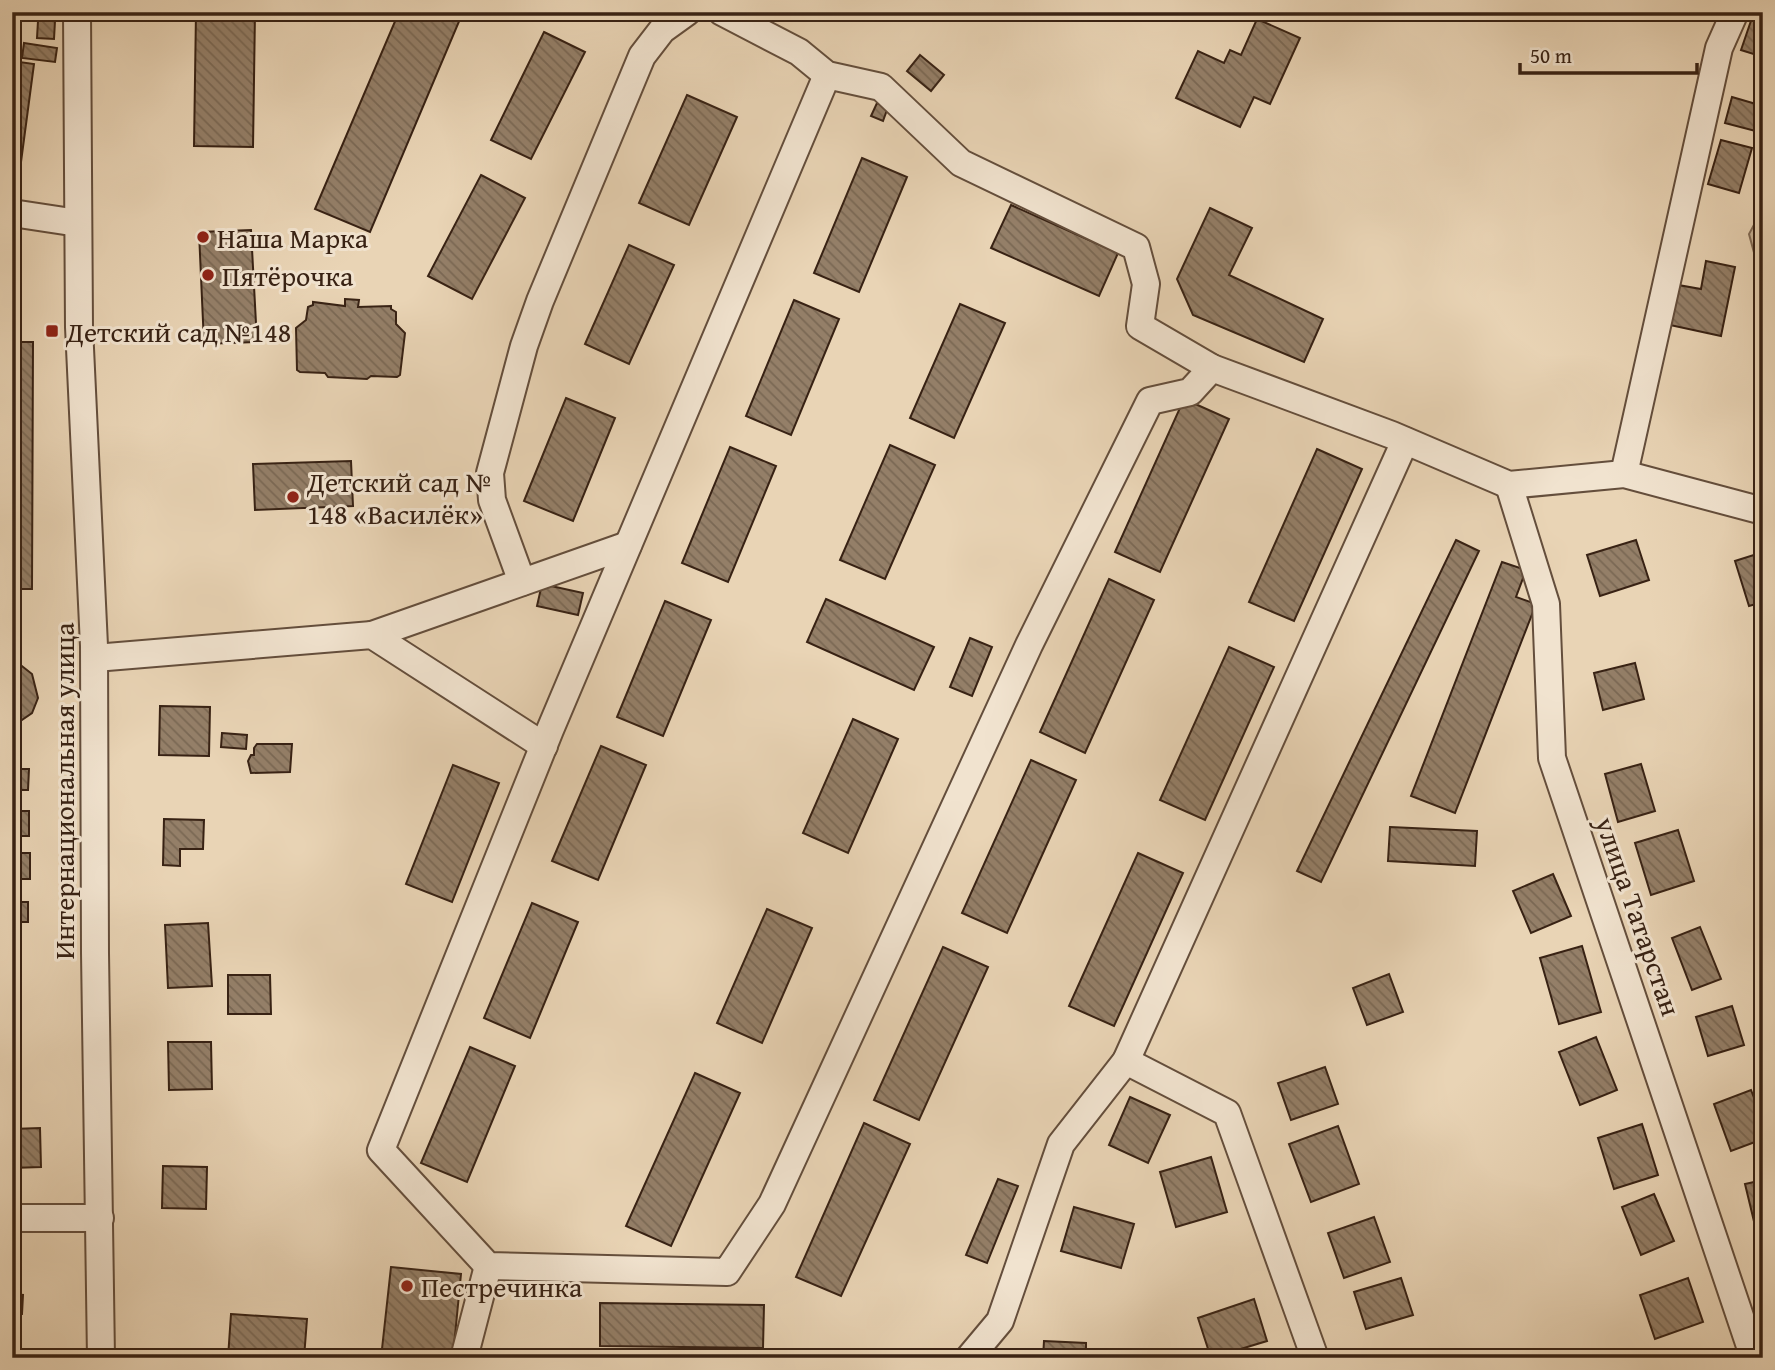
<svg xmlns="http://www.w3.org/2000/svg" width="1775" height="1370" font-family="'Gentium Book Plus',serif">
	<style>
		.forest { fill: url(#forest-crowns); stroke: #826c57; stroke-width: 2 }
		.building { fill: url(#building-back-hatch); stroke: #382214; stroke-width: 2 }
		.lines { fill: none; stroke-linecap: round; stroke-linejoin: round }
		.minor-casing { stroke: #644e3c; stroke-width: 30 }
		.minor { stroke: #f1e3cf; stroke-width: 26 }
		.poi-dot { fill: #8f2418; stroke: #f1e3cf; stroke-width: 2.5 }
		.labels { text-anchor: middle; dominant-baseline: central; stroke-width: 6; stroke-linejoin: round; paint-order: stroke }
		.poi-label { font-size: 28px; fill: #382214; stroke: #f1e3cf; text-anchor: start }
		.street-label { font-size: 28px; fill: #382214; stroke: #f1e3cf }
	</style>
	<defs>
		<pattern id="forest-crowns" width="20" height="18" patternUnits="userSpaceOnUse" patternTransform="scale(1.75)"><rect width="20" height="18" fill="#cbb69a"/><path d="M2 6a3 3 0 1 1 6 0M12 15a3 3 0 1 1 6 0" fill="none" stroke="#af9c84"/></pattern>
		<pattern id="building-back-hatch" width="6" height="6" patternUnits="userSpaceOnUse" patternTransform="scale(1.75)"><rect width="6" height="6" fill="#947f68"/><path d="M-1 5l2 2M0 0l6 6M5-1l2 2" fill="none" stroke="#7a6854"/></pattern>
	</defs>
	<rect width="100%" height="100%" fill="#e9d4b5"/>
	<filter id="stains"><feTurbulence type="fractalNoise" baseFrequency=".00286" numOctaves="4"/><feColorMatrix values="0 0 0 0 .2 0 0 0 0 .09 0 0 0 0 .02 0 0 0 .5 -.17"/></filter>
	<radialGradient id="worn" r=".72"><stop offset=".6" stop-color="#630" stop-opacity="0"/><stop offset="1" stop-color="#630" stop-opacity=".3"/></radialGradient>
	<path class="forest" d="M1763,208V286L1749,234Z"/>
	<g class="building">
		<path d="M196,12H255L253,147L194,146Z"/>
		<path d="M399,12H463L370,232L315,209Z"/>
		<path d="M1754,12H1763V57L1741,50Z"/>
		<path d="M1257,19L1300,38L1270,104L1254,97L1240,127L1176,98L1198,51L1224,63L1230,50L1241,55Z"/>
		<path d="M38,21H55L54,39L37,38Z"/>
		<path d="M544,32L585,52L531,159L491,140Z"/>
		<path d="M24,43L57,48L55,62L22,58Z"/>
		<path d="M920,55L944,75L931,91L907,71Z"/>
		<path d="M12,61L34,64L21,162L12,160Z"/>
		<path d="M687,95L737,117L689,225L639,203Z"/>
		<path d="M1732,97L1763,106V133L1725,123Z"/>
		<path d="M877,103L888,107L883,121L871,116Z"/>
		<path d="M1721,140L1752,148L1739,193L1708,184Z"/>
		<path d="M862,158L907,177L859,292L814,273Z"/>
		<path d="M481,175L525,198L472,299L428,276Z"/>
		<path d="M1011,205L1118,253L1099,296L991,248Z"/>
		<path d="M1210,208L1252,228L1229,275L1323,319L1304,362L1193,315L1177,279Z"/>
		<path d="M251,230L257,342L204,344L199,232Z"/>
		<path d="M629,245L674,265L629,364L585,344Z"/>
		<path d="M1706,261L1735,267L1721,336L1670,325L1678,285L1701,289Z"/>
		<path d="M345,299L359,300L358,307L391,306V309L396,312V324L405,333L400,375L397,377L371,376L367,379L328,377L325,373L300,372L297,370L296,328L306,320L308,307L313,305V302L345,306Z"/>
		<path d="M794,300L839,319L791,435L746,416Z"/>
		<path d="M960,304L1005,323L954,438L910,418Z"/>
		<path d="M12,342H33L32,589H12Z"/>
		<path d="M566,398L615,418L573,521L524,501Z"/>
		<path d="M1184,399L1229,419L1160,572L1115,552Z"/>
		<path d="M890,445L935,465L885,579L840,560Z"/>
		<path d="M730,447L776,466L728,582L682,563Z"/>
		<path d="M1317,449L1362,469L1294,621L1249,602Z"/>
		<path d="M351,461L353,506L255,510L253,464Z"/>
		<path d="M1456,540L1479,551L1321,882L1297,871Z"/>
		<path d="M1636,540L1649,580L1600,596L1587,555Z"/>
		<path d="M1763,552V602L1749,606L1735,561Z"/>
		<path d="M1502,562L1526,570L1516,597L1536,604L1455,813L1411,796Z"/>
		<path d="M1109,579L1154,600L1085,753L1040,732Z"/>
		<path d="M542,584L583,593L578,615L537,606Z"/>
		<path d="M826,599L934,647L914,690L807,642Z"/>
		<path d="M665,601L711,620L663,736L617,717Z"/>
		<path d="M970,638L992,647L972,696L950,687Z"/>
		<path d="M1229,647L1274,667L1205,820L1160,800Z"/>
		<path d="M12,663H18L32,674L38,698L32,713L16,724H12Z"/>
		<path d="M1635,663L1644,699L1603,710L1594,673Z"/>
		<path d="M160,706L210,707L209,756L159,755Z"/>
		<path d="M853,719L898,739L848,853L803,833Z"/>
		<path d="M222,733L247,735L246,749L221,747Z"/>
		<path d="M257,744H292L290,772L251,773L248,761L251,755H254V748Z"/>
		<path d="M601,746L646,765L598,880L552,861Z"/>
		<path d="M12,754H18V769H29L28,790H19V811H29V836H20L19,853H30V879H20V902H28V922H19V934H12Z"/>
		<path d="M1031,760L1076,780L1007,933L962,913Z"/>
		<path d="M1641,764L1655,811L1618,822L1605,774Z"/>
		<path d="M453,765L499,783L452,902L406,884Z"/>
		<path d="M164,819L204,820L203,849H180V866L163,865Z"/>
		<path d="M1390,827L1477,831L1475,866L1388,861Z"/>
		<path d="M1678,830L1694,881L1651,895L1635,843Z"/>
		<path d="M1138,853L1183,873L1114,1026L1069,1006Z"/>
		<path d="M1553,874L1571,916L1531,933L1513,891Z"/>
		<path d="M532,903L578,922L530,1038L484,1018Z"/>
		<path d="M767,909L812,928L762,1043L717,1023Z"/>
		<path d="M208,923L212,986L168,988L165,925Z"/>
		<path d="M1700,927L1721,979L1692,990L1672,938Z"/>
		<path d="M1582,946L1601,1012L1559,1024L1540,958Z"/>
		<path d="M943,947L988,967L919,1120L874,1100Z"/>
		<path d="M1389,974L1403,1012L1367,1025L1353,988Z"/>
		<path d="M228,975H270L271,1014H228Z"/>
		<path d="M1732,1006L1744,1045L1708,1056L1696,1017Z"/>
		<path d="M1596,1037L1617,1090L1580,1105L1559,1052Z"/>
		<path d="M168,1042H211L212,1089L169,1090Z"/>
		<path d="M470,1047L515,1066L467,1182L421,1163Z"/>
		<path d="M1325,1067L1338,1104L1291,1120L1278,1083Z"/>
		<path d="M695,1073L740,1093L671,1246L626,1226Z"/>
		<path d="M1751,1090L1763,1121V1139L1731,1151L1714,1104Z"/>
		<path d="M1130,1097L1170,1115L1148,1163L1109,1145Z"/>
		<path d="M864,1123L910,1144L841,1296L796,1277Z"/>
		<path d="M1642,1124L1658,1175L1614,1189L1598,1138Z"/>
		<path d="M1338,1126L1359,1184L1311,1202L1289,1144Z"/>
		<path d="M40,1128L41,1167L12,1168V1129Z"/>
		<path d="M1211,1157L1227,1212L1176,1227L1160,1172Z"/>
		<path d="M163,1166L207,1167L206,1209L162,1208Z"/>
		<path d="M998,1179L1018,1186L987,1263L966,1255Z"/>
		<path d="M1763,1180V1237L1758,1238L1745,1184Z"/>
		<path d="M1654,1194L1674,1241L1641,1255L1622,1207Z"/>
		<path d="M1074,1207L1134,1224L1121,1268L1061,1251Z"/>
		<path d="M1374,1217L1390,1262L1344,1278L1328,1233Z"/>
		<path d="M391,1267L461,1274L453,1356L382,1349Z"/>
		<path d="M1401,1278L1413,1315L1366,1329L1354,1292Z"/>
		<path d="M1688,1278L1703,1322L1655,1339L1640,1295Z"/>
		<path d="M12,1294L23,1295L22,1314L12,1313Z"/>
		<path d="M1254,1299L1267,1341L1211,1358L1198,1318Z"/>
		<path d="M600,1303L764,1305L763,1348L600,1346Z"/>
		<path d="M231,1314L307,1319L304,1358H228Z"/>
		<path d="M1044,1341L1086,1343V1358H1043Z"/>
		<rect x="12" y="1347" width="8" height="11"/>
	</g>
	<g class="lines">
		<g class="minor-casing">
			<g id="minor">
				<path d="M77,12L79,327L94,646L95,953L101,1358"/>
				<path d="M722,12L799,52L827,75L881,87L961,163L1136,247L1146,284L1140,326L1212,368L1392,435L1509,485L1624,474L1763,511"/>
				<path d="M827,75L550,730L381,1150L488,1266L727,1272L772,1204L1029,645L1150,401L1190,392L1212,368"/>
				<path d="M12,213L78,223"/>
				<path d="M1624,474L1719,48L1735,12"/>
				<path d="M1509,485L1546,604L1552,758L1754,1358"/>
				<path d="M522,582L492,500L490,473L524,346L540,301L642,56L662,30L687,12"/>
				<path d="M372,635L628,545"/>
				<path d="M95,658L372,635L544,746"/>
				<path d="M1126,1061L1227,1113L1315,1358"/>
				<path d="M12,1218H100"/>
				<path d="M464,1358L488,1266"/>
				<path d="M969,1358L1000,1321L1061,1144L1126,1061L1405,441"/>
			</g>
		</g>
		<use href="#minor" class="minor"/>
	</g>
	<g class="poi-dot">
		<circle cx="203" cy="237" r="7"/>
		<circle cx="208" cy="275" r="7"/>
		<rect x="45" y="324" width="14" height="14" rx="3.5"/>
		<circle cx="293" cy="497" r="7"/>
		<circle cx="407" cy="1286" r="7"/>
	</g>
	<g class="labels">
		<g class="poi-label">
			<text x="217" y="237">Наша Марка</text>
			<text x="222" y="275">Пятёрочка</text>
			<text x="66" y="331">Детский сад №148</text>
			<text x="307" y="481">Детский сад №<tspan x="307" dy="32">148 «Василёк»</tspan></text>
			<text x="421" y="1286">Пестречинка</text>
		</g>
		<g class="street-label">
			<text transform="translate(63 791) rotate(-90)">Интернациональная улица</text>
			<text transform="translate(1639 916) rotate(71)">улица Татарстан</text>
		</g>
	</g>
	<rect width="1775" height="1370" fill="none" stroke="#e9d4b5" stroke-width="42"/>
	<rect x="14" y="14" width="1747" height="1342" fill="none" stroke="#382214" stroke-width="3.5"/>
	<rect x="21" y="21" width="1733" height="1328" fill="none" stroke="#382214" stroke-width="2"/>
	<path d="M1520 63v10h177v-10" fill="none" stroke="#382214" stroke-width="3.5"/>
	<text x="1530" y="63" font-size="21" fill="#382214" stroke="#f1e3cf" stroke-width="5" paint-order="stroke">50 m</text>
	<rect width="100%" height="100%" filter="url(#stains)"/>
	<rect width="100%" height="100%" fill="url(#worn)"/>
</svg>
